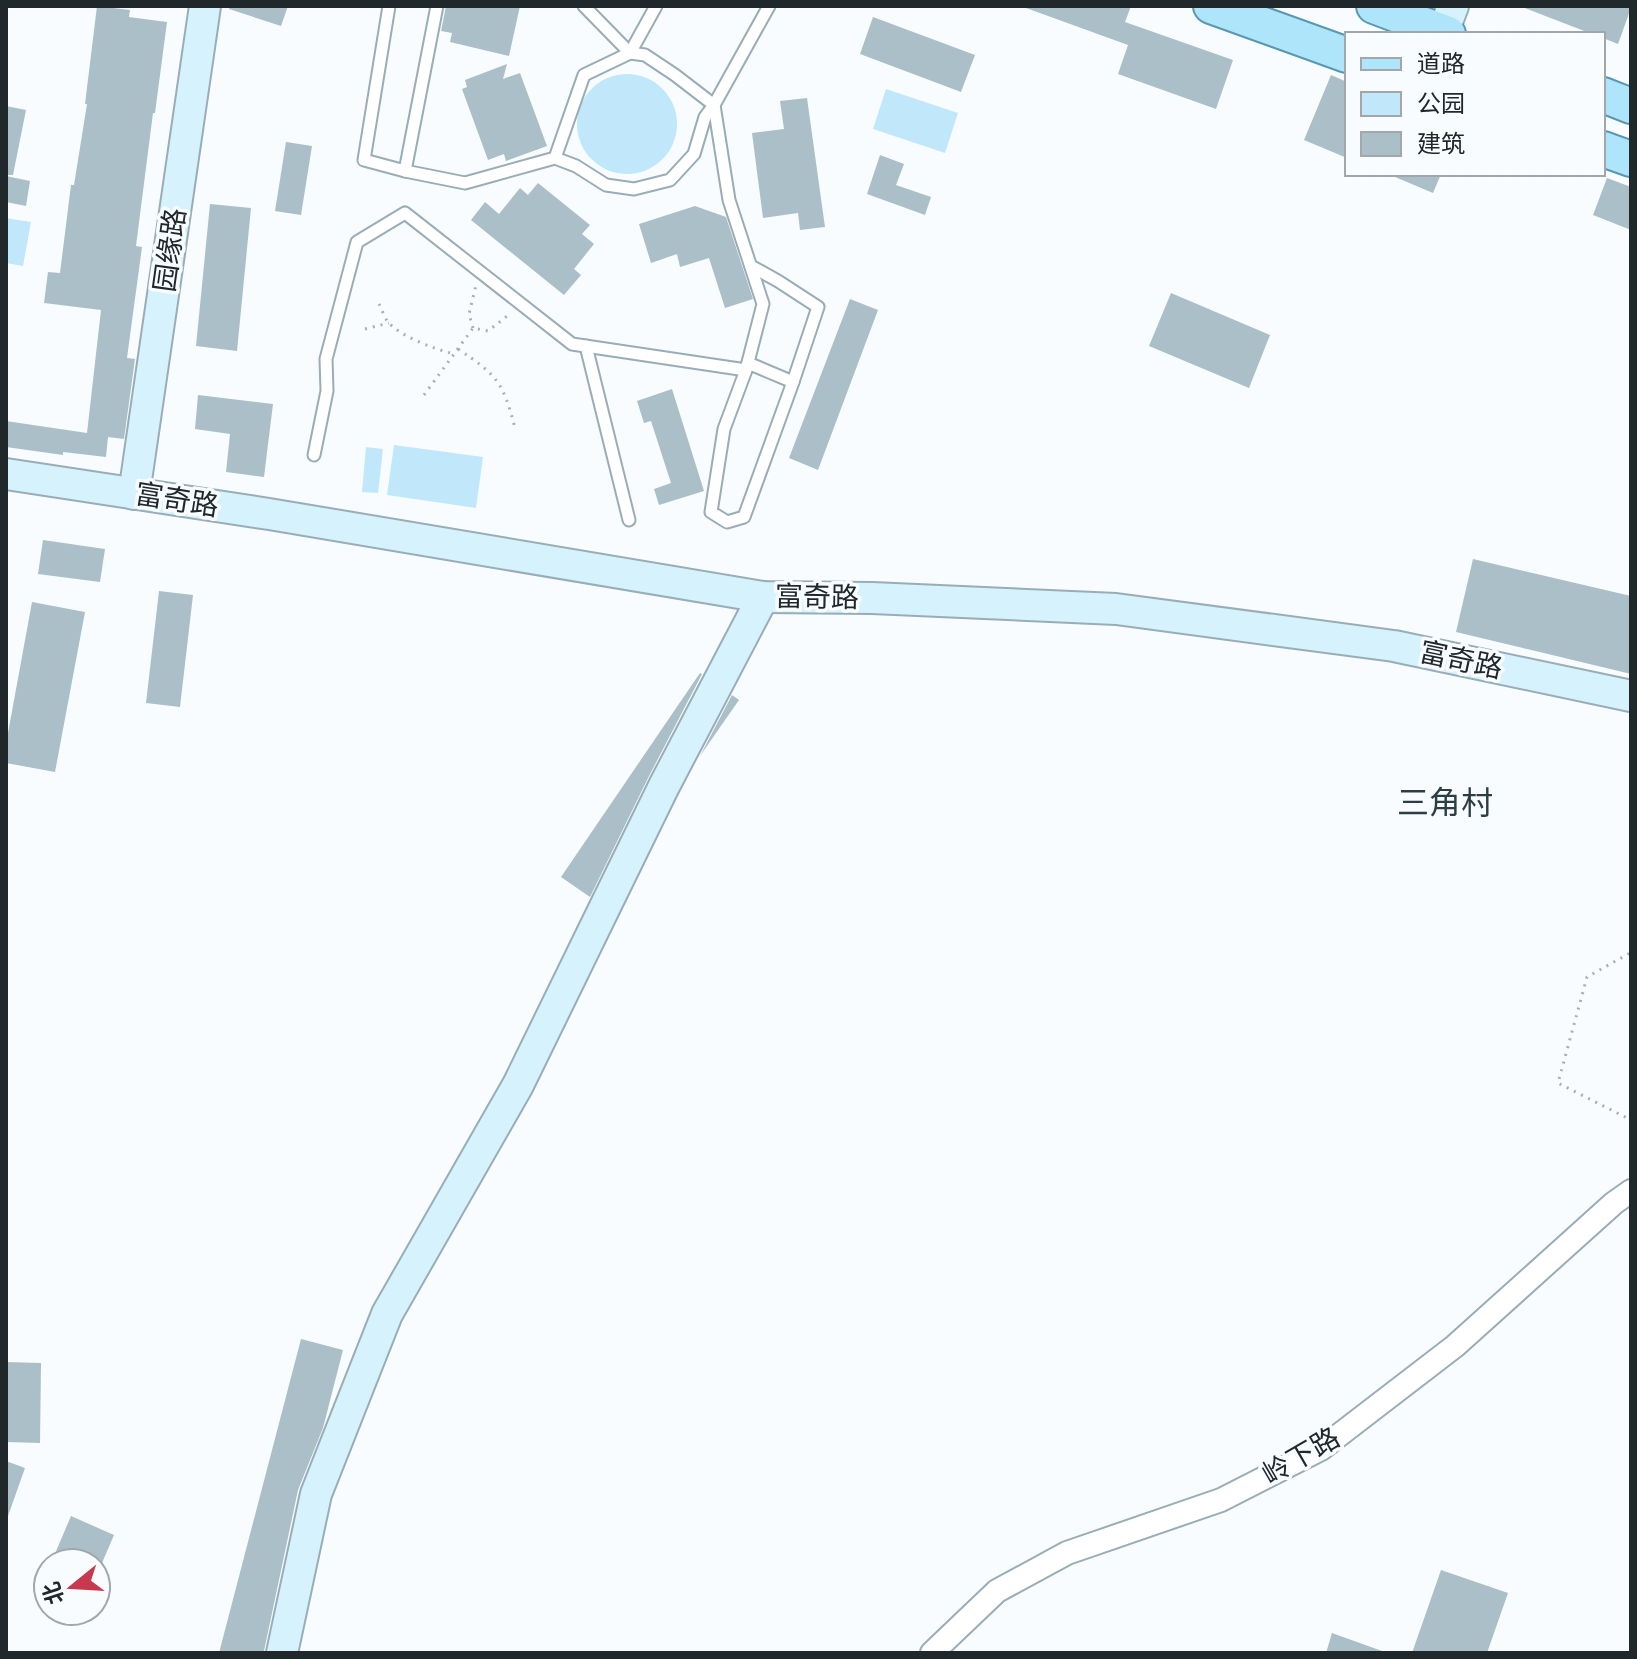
<svg xmlns="http://www.w3.org/2000/svg" width="1637" height="1659" font-family="'Roboto Serif','Noto Sans SC',serif">
	<style>
		.green { fill: #c0e8fa }
		.building { fill: #aabfc8 }
		.lines { fill: none; stroke-linecap: round; stroke-linejoin: round }
		.lane-casing { stroke: #99adb6; stroke-width: 15 }
		.street-casing { stroke: #99adb6; stroke-width: 26 }
		.secondary-casing { stroke: #99adb6; stroke-width: 34 }
		.primary-casing { stroke: #5998b1; stroke-width: 38 }
		.path { stroke: #aaafb1; stroke-width: 3; stroke-dasharray: 2 6; stroke-linecap: butt }
		.lane { stroke: #fff; stroke-width: 11 }
		.street { stroke: #fff; stroke-width: 22 }
		.secondary { stroke: #d6f2fd; stroke-width: 30 }
		.primary { stroke: #aee5fb; stroke-width: 34 }
		.labels { text-anchor: middle; dominant-baseline: central; stroke-width: 7; stroke-linejoin: round; paint-order: stroke }
		.street-label { font-size: 28px; fill: #20282b; stroke: #f8fcfe }
		.quarter-label { font-size: 32px; fill: #2c3d44; stroke: #f8fcfe }
	</style>
	<rect width="100%" height="100%" fill="#f8fcfe"/>
	<g class="green">
		<circle cx="627" cy="124" r="50"/>
		<path d="M886,89L958,113L945,153L873,129Z"/>
		<path d="M6,218L31,222L23,266L6,263Z"/>
		<path d="M394,445L483,457L476,508L387,495Z"/>
		<path d="M366,447L383,449L378,493L362,492Z"/>
	</g>
	<g class="building">
		<path d="M97,6L130,10L129,17L167,22L155,113H153L136,246L142,247L127,358L135,359L124,439L108,437L106,457L63,452V455L6,447V421L87,433L101,310L44,303L48,272L60,273L71,185H74L87,104H85Z"/>
		<path d="M230,6H288L281,26L229,9Z"/>
		<path d="M446,6H520L509,56L450,42L452,33L441,31Z"/>
		<path d="M1027,6H1131L1125,22L1233,60L1216,109L1118,74L1128,45L1026,8Z"/>
		<path d="M1522,6H1631V8L1618,44L1603,38V34H1592L1522,7Z"/>
		<path d="M873,17L975,55L961,92L860,54Z"/>
		<path d="M507,64L503,79L520,73L547,146L506,161L504,154L488,160L462,89L467,87L465,80Z"/>
		<path d="M1331,75L1347,82V158L1304,140Z"/>
		<path d="M807,98L825,227L800,230L798,213L763,218L752,133L784,129L780,101Z"/>
		<path d="M6,106L26,110L13,175H6Z"/>
		<path d="M286,142L312,146L301,215L275,211Z"/>
		<path d="M880,155L904,164L896,185L931,197L925,215L867,194Z"/>
		<path d="M1388,174H1441L1433,193Z"/>
		<path d="M6,176L30,181L26,206L6,202Z"/>
		<path d="M1607,178L1631,187V230L1593,215Z"/>
		<path d="M538,183L590,225L582,234L594,244L574,269L581,275L564,295L471,220L485,202L499,214L520,188L528,195Z"/>
		<path d="M210,204L251,208L237,351L196,346Z"/>
		<path d="M695,206L726,217L753,299L725,308L709,258L680,267L677,254L651,263L639,224Z"/>
		<path d="M1171,293L1270,335L1249,388L1149,346Z"/>
		<path d="M850,299L878,310L818,470L789,458Z"/>
		<path d="M672,389L704,491L659,505L654,489L671,483L651,421L644,423L637,401Z"/>
		<path d="M198,395L273,404L264,477L226,472L230,434L195,429Z"/>
		<path d="M43,540L105,549L100,582L38,574Z"/>
		<path d="M1473,559L1631,596V674L1456,632Z"/>
		<path d="M159,591L193,595L180,707L146,703Z"/>
		<path d="M32,602L85,612L55,772L6,763V744Z"/>
		<path d="M700,673L702,674L648,778L590,897L561,877Z"/>
		<path d="M732,695L739,700L700,756Z"/>
		<path d="M301,1339L343,1350L323,1428L298,1490L264,1651V1653H219Z"/>
		<path d="M6,1362L41,1363L40,1443L6,1442Z"/>
		<path d="M6,1461L25,1468L8,1516H6Z"/>
		<path d="M71,1516L114,1535L102,1563H51Z"/>
		<path d="M1441,1570L1508,1593L1487,1653H1412Z"/>
		<path d="M1332,1633L1382,1651V1653H1326Z"/>
	</g>
	<g class="lines">
		<g class="lane-casing">
			<g id="lane">
				<path d="M389,6L364,160L405,171L465,183L555,158L584,75L630,53L656,6"/>
				<path d="M555,158L576,166L606,185L634,189L670,180L694,154L705,117L714,105L675,75L645,55L630,53L584,6"/>
				<path d="M405,171L437,6"/>
				<path d="M586,346L629,520"/>
				<path d="M748,363L793,382"/>
				<path d="M746,370L724,429L711,512L727,522L744,517L793,382L818,307L778,281L751,266"/>
				<path d="M314,455L327,391L326,359L357,242L405,213L572,344L746,370L763,304L729,200L714,105L769,6"/>
			</g>
		</g>
		<g class="street-casing">
			<path id="street" d="M932,1653L997,1591L1067,1553L1221,1500L1321,1449L1455,1346L1614,1203L1631,1191"/>
		</g>
		<g class="secondary-casing">
			<g id="secondary">
				<path d="M1443,32L1453,6"/>
				<path d="M6,474L269,514L763,597L872,598L1116,609L1394,646L1631,696"/>
				<path d="M134,494L205,6"/>
				<path d="M282,1653L316,1494L387,1314L518,1085L664,786L763,597"/>
			</g>
		</g>
		<g class="primary-casing">
			<g id="primary">
				<path d="M1211,6L1347,55"/>
				<path d="M1374,6L1448,34"/>
				<path d="M1603,95L1631,106"/>
				<path d="M1603,149L1631,159"/>
			</g>
		</g>
		<g class="path">
			<path d="M379,304C382,309 384,317 388,322C401,337 435,349 454,354"/>
			<path d="M473,328L469,314L476,285"/>
			<path d="M365,329L389,323"/>
			<path d="M458,349C497,375 503,382 515,428"/>
			<path d="M424,395L473,328L488,331L511,313"/>
			<path d="M1631,946L1630,953L1587,977L1558,1083L1631,1120"/>
		</g>
		<use href="#lane" class="lane"/>
		<use href="#street" class="street"/>
		<use href="#secondary" class="secondary"/>
		<use href="#primary" class="primary"/>
	</g>
	<g class="labels">
		<g class="street-label">
			<text transform="translate(170 250) rotate(-82)">园缘路</text>
			<text transform="translate(177 500) rotate(9)">富奇路</text>
			<text transform="translate(817 597) rotate(1)">富奇路</text>
			<text transform="translate(1461 660) rotate(12)">富奇路</text>
			<text transform="translate(1301 1456) rotate(-30)">岭下路</text>
		</g>
		<g class="quarter-label">
			<text x="1445" y="803">三角村</text>
		</g>
	</g>
	<rect width="1637" height="1659" fill="none" stroke="#20282b" stroke-width="16"/>
	<rect x="1345" y="32" width="260" height="144" fill="#f8fcfe" stroke="#a2a7aa" stroke-width="2"/>
	<rect x="1361" y="58" width="40" height="12" fill="#aee5fb" stroke="#a2a7aa" stroke-width="2"/>
	<text x="1417" y="72" font-size="24" fill="#20282b">道路</text>
	<rect x="1361" y="92" width="40" height="24" fill="#c0e8fa" stroke="#a2a7aa" stroke-width="2"/>
	<text x="1417" y="112" font-size="24" fill="#20282b">公园</text>
	<rect x="1361" y="132" width="40" height="24" fill="#aabfc8" stroke="#a2a7aa" stroke-width="2"/>
	<text x="1417" y="152" font-size="24" fill="#20282b">建筑</text>
	<g transform="translate(72 1587) rotate(252)"><circle r="38" fill="#f8fcfe" stroke="#a2a7aa" stroke-width="2"/>
	<path d="M0-6L14 30L0 20L-14 30Z" fill="#c8384f"/>
	<text y="-12" font-size="22" font-weight="bold" text-anchor="middle" fill="#20282b">北</text>
	</g>
</svg>
